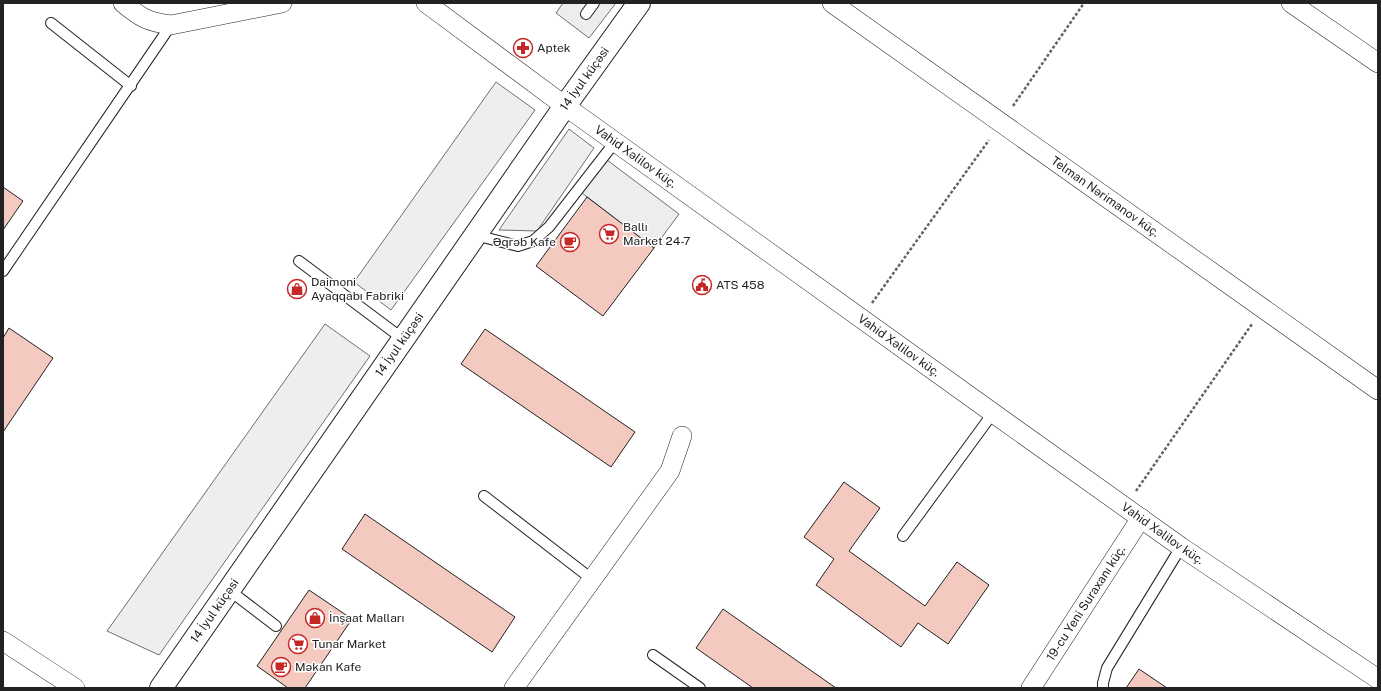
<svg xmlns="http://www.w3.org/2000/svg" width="1381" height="691" font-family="'Public Sans',sans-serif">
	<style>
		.green { fill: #eee; stroke: #6f6f6f }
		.parking { fill: #ededed; stroke: #6f6f6f }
		.building { fill: #f3c9c0; stroke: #222 }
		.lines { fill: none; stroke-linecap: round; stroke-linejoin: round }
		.lane-casing { stroke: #222; stroke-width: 12 }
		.street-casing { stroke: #222; stroke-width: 20 }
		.secondary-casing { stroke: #222; stroke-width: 24 }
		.path { stroke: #646464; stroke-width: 2.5; stroke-dasharray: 3 2; stroke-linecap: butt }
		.lane { stroke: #fff; stroke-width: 10 }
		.street { stroke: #fff; stroke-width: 19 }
		.secondary { stroke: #fff; stroke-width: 22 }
		.labels { text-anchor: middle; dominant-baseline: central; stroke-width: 3; stroke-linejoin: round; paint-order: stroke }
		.poi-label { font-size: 12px; fill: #222; stroke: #fff; text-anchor: start }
		.street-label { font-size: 12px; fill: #222; stroke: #fff }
	</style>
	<rect width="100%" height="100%" fill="#fff"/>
	<g class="green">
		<path d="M496,82L535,110L391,310L354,282Z"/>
		<path d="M569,129L594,148L537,231L499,230Z"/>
		<path d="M325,324L370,356L159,655L107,631Z"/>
	</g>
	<g class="parking">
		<path d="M563,3H616L589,38L556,13Z"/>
		<path d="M603,157L679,214L654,248L578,190Z"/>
	</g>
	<g class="building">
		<path d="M3,187L23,201L3,230Z"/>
		<path d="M587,197L654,248L603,316L536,266Z"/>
		<path d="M9,328L53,358L3,432V338Z"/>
		<path d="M485,329L635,432L611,467L461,364Z"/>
		<path d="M844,482L880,508L849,551L925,606L957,562L989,585L948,644L918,623L901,647L816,585L834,559L804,537Z"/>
		<path d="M365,514L515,617L492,652L342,549Z"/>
		<path d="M309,590L352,619L305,688H288L257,666Z"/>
		<path d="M723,609L836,688H753L696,648Z"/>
		<path d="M1139,669L1167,688H1126Z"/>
	</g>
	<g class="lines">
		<g class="lane-casing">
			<g id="lane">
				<path d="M586,14L594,3"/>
				<path d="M51,23L131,86"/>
				<path d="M475,235L518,246L533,241L549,227L615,142"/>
				<path d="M299,261L403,339"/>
				<path d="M3,271L171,25"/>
				<path d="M484,496L593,580"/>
				<path d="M903,536L993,413"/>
				<path d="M229,590L276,626"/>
				<path d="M653,655L700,688"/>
				<path d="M1103,688V683L1107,668L1181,547"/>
			</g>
		</g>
		<g class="street-casing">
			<g id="street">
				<path d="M123,3C141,18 148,22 171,25L282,3"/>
				<path id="s1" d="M426,3L565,106L993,413L1181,547L1378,679"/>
				<path id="s2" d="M832,3L1378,390"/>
				<path d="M1291,3L1378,63"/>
				<path d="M3,641L75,688"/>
				<path d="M514,688L670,471L682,436"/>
				<path id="s3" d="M1031,688L1141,518"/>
			</g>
		</g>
		<g class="secondary-casing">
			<g id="secondary">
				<path id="s4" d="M161,688L565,106L639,3"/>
			</g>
		</g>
		<g class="path">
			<path d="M1013,106L1084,3"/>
			<path d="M872,303L989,140"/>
			<path d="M1136,491L1252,324"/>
		</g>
		<use href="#lane" class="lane"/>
		<use href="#street" class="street"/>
		<use href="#secondary" class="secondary"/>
	</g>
	<defs>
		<g id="pharmacy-ring" transform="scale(1)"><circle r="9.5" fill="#fff" stroke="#c62828" stroke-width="1.5"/><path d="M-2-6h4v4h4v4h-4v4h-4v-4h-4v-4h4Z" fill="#c62828"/></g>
		<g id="supermarket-ring" transform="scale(1)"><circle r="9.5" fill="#fff" stroke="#c62828" stroke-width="1.5"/><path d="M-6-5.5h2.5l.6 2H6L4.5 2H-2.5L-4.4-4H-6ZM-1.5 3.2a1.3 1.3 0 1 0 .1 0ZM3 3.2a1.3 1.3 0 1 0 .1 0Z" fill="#c62828"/></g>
		<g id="cafe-ring" transform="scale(1)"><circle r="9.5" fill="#fff" stroke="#c62828" stroke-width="1.5"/><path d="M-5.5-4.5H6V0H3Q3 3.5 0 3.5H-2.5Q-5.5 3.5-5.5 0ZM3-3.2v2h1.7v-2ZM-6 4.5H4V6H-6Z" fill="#c62828"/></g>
		<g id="civic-ring" transform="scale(1)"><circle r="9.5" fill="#fff" stroke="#c62828" stroke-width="1.5"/><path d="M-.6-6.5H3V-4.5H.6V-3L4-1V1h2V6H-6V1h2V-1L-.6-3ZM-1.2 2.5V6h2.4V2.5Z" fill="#c62828"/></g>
		<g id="shop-ring" transform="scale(1)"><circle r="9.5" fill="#fff" stroke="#c62828" stroke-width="1.5"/><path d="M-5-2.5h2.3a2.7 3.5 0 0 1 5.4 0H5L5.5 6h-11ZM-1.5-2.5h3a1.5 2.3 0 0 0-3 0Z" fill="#c62828"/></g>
	</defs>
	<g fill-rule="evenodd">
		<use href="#pharmacy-ring" x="523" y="48"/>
		<use href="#supermarket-ring" x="609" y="234"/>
		<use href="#cafe-ring" x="570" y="242"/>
		<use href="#civic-ring" x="702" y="285"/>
		<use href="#shop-ring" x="297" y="289"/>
		<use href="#shop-ring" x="315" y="618"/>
		<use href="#supermarket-ring" x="298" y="644"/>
		<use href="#cafe-ring" x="281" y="667"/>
	</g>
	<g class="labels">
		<g class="poi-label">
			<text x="537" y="48">Aptek</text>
			<text x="623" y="227">Ballı<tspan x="623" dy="14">Market 24-7</tspan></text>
			<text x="556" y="242" text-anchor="end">Əqrəb Kafe</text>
			<text x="311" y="282">Daimoni<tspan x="311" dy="14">Ayaqqabı Fabriki</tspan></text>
			<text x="716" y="285">ATS 458</text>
			<text x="329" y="618">İnşaat Malları</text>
			<text x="312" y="644">Tunar Market</text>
			<text x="295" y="667">Məkan Kafe</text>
		</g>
		<g class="street-label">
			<text stroke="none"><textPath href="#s4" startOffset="742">14 İyul küçəsi</textPath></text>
			<text stroke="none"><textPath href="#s1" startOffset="260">Vahid Xəlilov küç.</textPath></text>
			<text stroke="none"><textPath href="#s2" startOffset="335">Telman Nərimanov küç.</textPath></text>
			<text stroke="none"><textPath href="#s4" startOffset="418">14 İyul küçəsi</textPath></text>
			<text stroke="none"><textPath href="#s1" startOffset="584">Vahid Xəlilov küç.</textPath></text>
			<text stroke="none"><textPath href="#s1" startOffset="908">Vahid Xəlilov küç.</textPath></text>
			<text stroke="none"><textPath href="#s3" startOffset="101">19-cu Yeni Suraxanı küç.</textPath></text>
			<text stroke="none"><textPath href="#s4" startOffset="94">14 İyul küçəsi</textPath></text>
		</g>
	</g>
	<rect width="1381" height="691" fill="none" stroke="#222222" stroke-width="8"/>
</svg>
